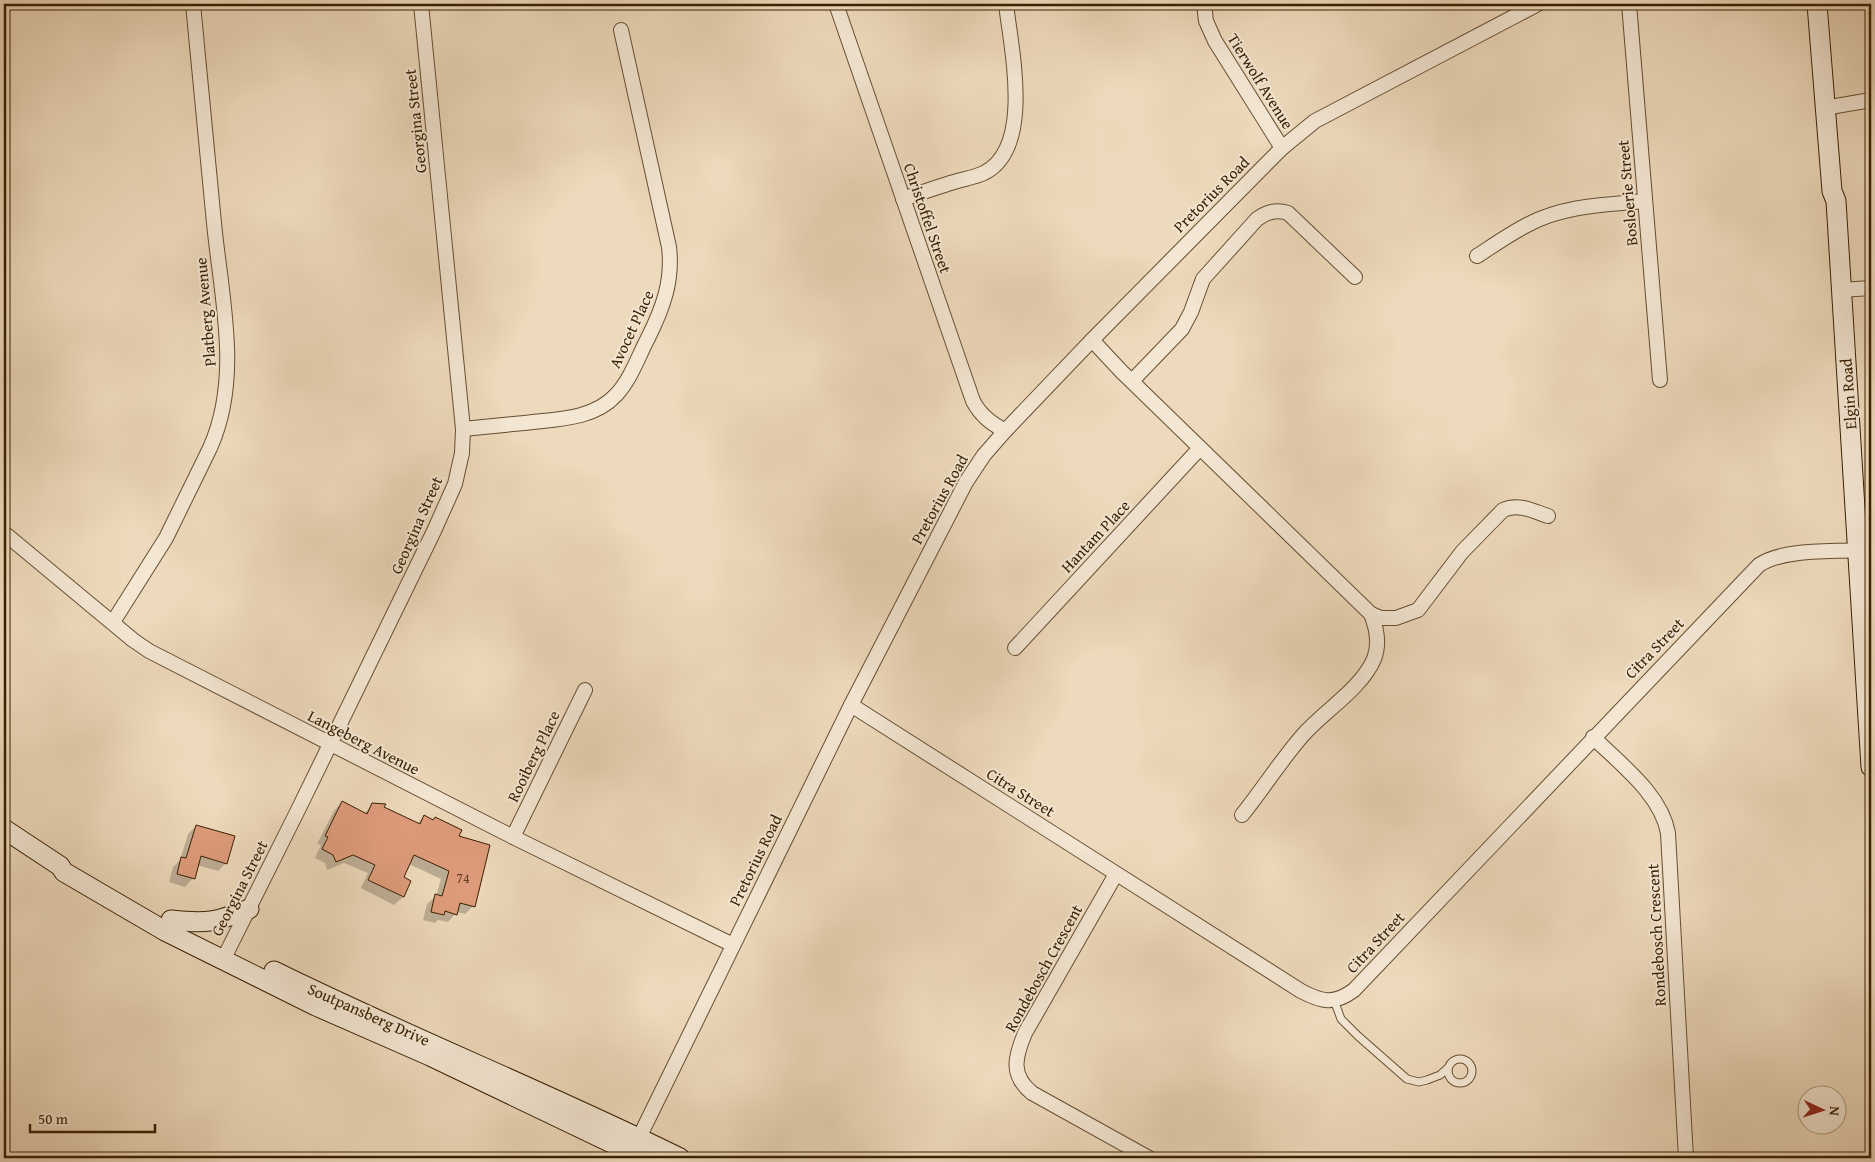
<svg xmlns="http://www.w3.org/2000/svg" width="1875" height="1162" font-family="'Gentium Book Plus',serif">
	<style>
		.shadow { fill: #0003 }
		.building { fill: #de9b7b; stroke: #392001 }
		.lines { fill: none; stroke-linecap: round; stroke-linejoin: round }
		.lane-casing { stroke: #664e30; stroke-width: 9 }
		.street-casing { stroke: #664e30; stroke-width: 16 }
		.secondary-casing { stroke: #392001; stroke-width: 21 }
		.lane { stroke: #f3e6d3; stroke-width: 7 }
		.street { stroke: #f3e6d3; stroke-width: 14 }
		.secondary { stroke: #f3e6d3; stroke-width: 19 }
		.labels { text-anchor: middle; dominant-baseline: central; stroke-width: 4; stroke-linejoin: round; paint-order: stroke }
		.number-label { font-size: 14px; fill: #623f20 }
		.street-label { font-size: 16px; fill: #392001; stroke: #f3e6d3 }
	</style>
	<rect width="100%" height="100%" fill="#edd9bb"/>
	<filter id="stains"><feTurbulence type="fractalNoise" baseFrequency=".004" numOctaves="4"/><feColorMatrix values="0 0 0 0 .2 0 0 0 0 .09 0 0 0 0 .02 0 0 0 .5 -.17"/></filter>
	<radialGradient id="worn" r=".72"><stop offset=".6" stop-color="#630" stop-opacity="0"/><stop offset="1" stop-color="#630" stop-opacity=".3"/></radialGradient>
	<g class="shadow">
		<path d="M342,802L364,814L373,804L417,824L424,816L457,837L473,906L465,914L457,912L448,922L438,920L435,923L423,920L427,904L436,896L441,879L409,864L402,878L410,882L403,897L394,905L361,888L368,873L344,863L327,870L325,863L315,858L321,845L317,844L334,811Z"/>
		<path d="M196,826L226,863L218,871L197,865L193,878L185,887L169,882L173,867L180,860L188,834Z"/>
	</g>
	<g class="building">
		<path d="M342,801L367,814L372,803L386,804L384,807L420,824L424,815L433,820L435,817L462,830L459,836L490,845L475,907L460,903L457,915L445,911L444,915L431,912L435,894L442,896L449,871L414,855L404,877L411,881L404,897L368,880L375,865L353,855L336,862L333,855L322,849L328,837L325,836Z"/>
		<path d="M196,825L235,836L227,864L201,856L195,879L177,874L181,857L186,858Z"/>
	</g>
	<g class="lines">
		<g class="lane-casing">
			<g id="lane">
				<path d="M1334,1000L1341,1019L1358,1036L1407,1079L1419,1082L1427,1080L1440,1075L1448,1068"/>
				<circle cx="1460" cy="1071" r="12"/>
			</g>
		</g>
		<g class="street-casing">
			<g id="street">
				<path d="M836,4L973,401C981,416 991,423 1005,431"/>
				<path d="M1204,4L1206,21L1215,41L1282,148"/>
				<path d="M1629,4L1660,380"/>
				<path d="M1824,108L1871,100"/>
				<path d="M903,199C920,193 937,187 954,182C964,179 975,177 984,173C1034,148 1011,49 1006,4"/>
				<path d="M1477,256C1494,245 1511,233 1529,224C1565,205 1606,205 1645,201"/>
				<path d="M1841,290L1871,288"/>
				<path d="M1092,340L1121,371L1371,614C1377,629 1380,644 1374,659C1361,689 1324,711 1303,735C1281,760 1263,789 1242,815"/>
				<path d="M1132,381L1182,329L1191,312L1203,279L1257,219C1267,212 1276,209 1288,213L1355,277"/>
				<path d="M463,429C483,427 503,425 524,423C555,419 593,420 616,395C631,379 638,357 648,338C663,308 673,281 669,247L621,30"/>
				<path d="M4,533L133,640L149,651L513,837L733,945"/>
				<path d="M1371,614L1381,618H1396L1418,610L1462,552L1503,510C1519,503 1533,511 1548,516"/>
				<path d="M113,622L166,538L210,448C242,377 221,297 214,223C207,150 200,77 193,4"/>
				<path d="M1015,648L1200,448"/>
				<path d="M851,705L1301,991C1322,1002 1334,1005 1354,990L1759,565C1783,549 1829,552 1858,550"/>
				<path d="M1593,737C1620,764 1661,794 1668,833L1686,1158"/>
				<path d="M513,837L585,690"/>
				<path d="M1116,874L1025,1033C1015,1057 1010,1075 1032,1093L1149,1158"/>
				<path d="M223,960L299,808L434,531L455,484L462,453L463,429L421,4"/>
				<path d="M635,1146L851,705L966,482L984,455L1005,431L1092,340L1282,148L1315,121L1538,4"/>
			</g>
		</g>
		<g class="secondary-casing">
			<g id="secondary">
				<path d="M1817,4L1832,191L1836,201L1871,767"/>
				<path d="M4,829L60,866L64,872L165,931L316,1006L430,1056L643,1158"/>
				<path d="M171,920C207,924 216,922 249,909"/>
				<path d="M274,971C408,1037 546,1092 680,1158"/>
			</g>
		</g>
		<use href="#lane" class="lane"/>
		<use href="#street" class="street"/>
		<use href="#secondary" class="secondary"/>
	</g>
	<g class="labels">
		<g class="number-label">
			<text x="463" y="878">74</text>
		</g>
		<g class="street-label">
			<text transform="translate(1261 81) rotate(58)">Tierwolf Avenue</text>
			<text transform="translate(415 121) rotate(-96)">Georgina Street</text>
			<text transform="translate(1627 193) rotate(-95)">Bosloerie Street</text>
			<text transform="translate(1211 194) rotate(-45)">Pretorius Road</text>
			<text transform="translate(928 218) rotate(71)">Christoffel Street</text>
			<text transform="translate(205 312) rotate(-95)">Platberg Avenue</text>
			<text transform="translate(631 329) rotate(-65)">Avocet Place</text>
			<text transform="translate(1848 394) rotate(-94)">Elgin Road</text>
			<text transform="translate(939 499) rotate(-61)">Pretorius Road</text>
			<text transform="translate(416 525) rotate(-66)">Georgina Street</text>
			<text transform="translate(1095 536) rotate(-47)">Hantam Place</text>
			<text transform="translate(1654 648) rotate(-46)">Citra Street</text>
			<text transform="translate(364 742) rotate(27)">Langeberg Avenue</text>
			<text transform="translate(533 756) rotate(-64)">Rooiberg Place</text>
			<text transform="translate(1021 792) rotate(32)">Citra Street</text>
			<text transform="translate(755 860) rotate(-64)">Pretorius Road</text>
			<text transform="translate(239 888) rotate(-63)">Georgina Street</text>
			<text transform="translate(1656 935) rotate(-93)">Rondebosch Crescent</text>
			<text transform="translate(1375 942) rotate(-47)">Citra Street</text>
			<text transform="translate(1043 968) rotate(-61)">Rondebosch Crescent</text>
			<text transform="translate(369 1014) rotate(24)">Soutpansberg Drive</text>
		</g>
	</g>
	<rect width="1875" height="1162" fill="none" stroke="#edd9bb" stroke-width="20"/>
	<rect x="5" y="5" width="1865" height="1152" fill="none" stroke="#392001" stroke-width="2.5"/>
	<rect x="10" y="10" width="1855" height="1142" fill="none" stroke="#392001"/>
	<g transform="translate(1822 1110) rotate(94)"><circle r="24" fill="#f3e6d3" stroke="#a9977f"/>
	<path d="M0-4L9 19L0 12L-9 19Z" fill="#8f2418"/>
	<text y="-8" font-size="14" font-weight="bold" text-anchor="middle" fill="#392001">N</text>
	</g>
	<path d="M30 1124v8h125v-8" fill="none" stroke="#392001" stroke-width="2.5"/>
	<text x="38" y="1124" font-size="15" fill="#392001" stroke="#f3e6d3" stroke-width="4" paint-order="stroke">50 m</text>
	<rect width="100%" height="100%" filter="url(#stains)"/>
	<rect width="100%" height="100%" fill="url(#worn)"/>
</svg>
